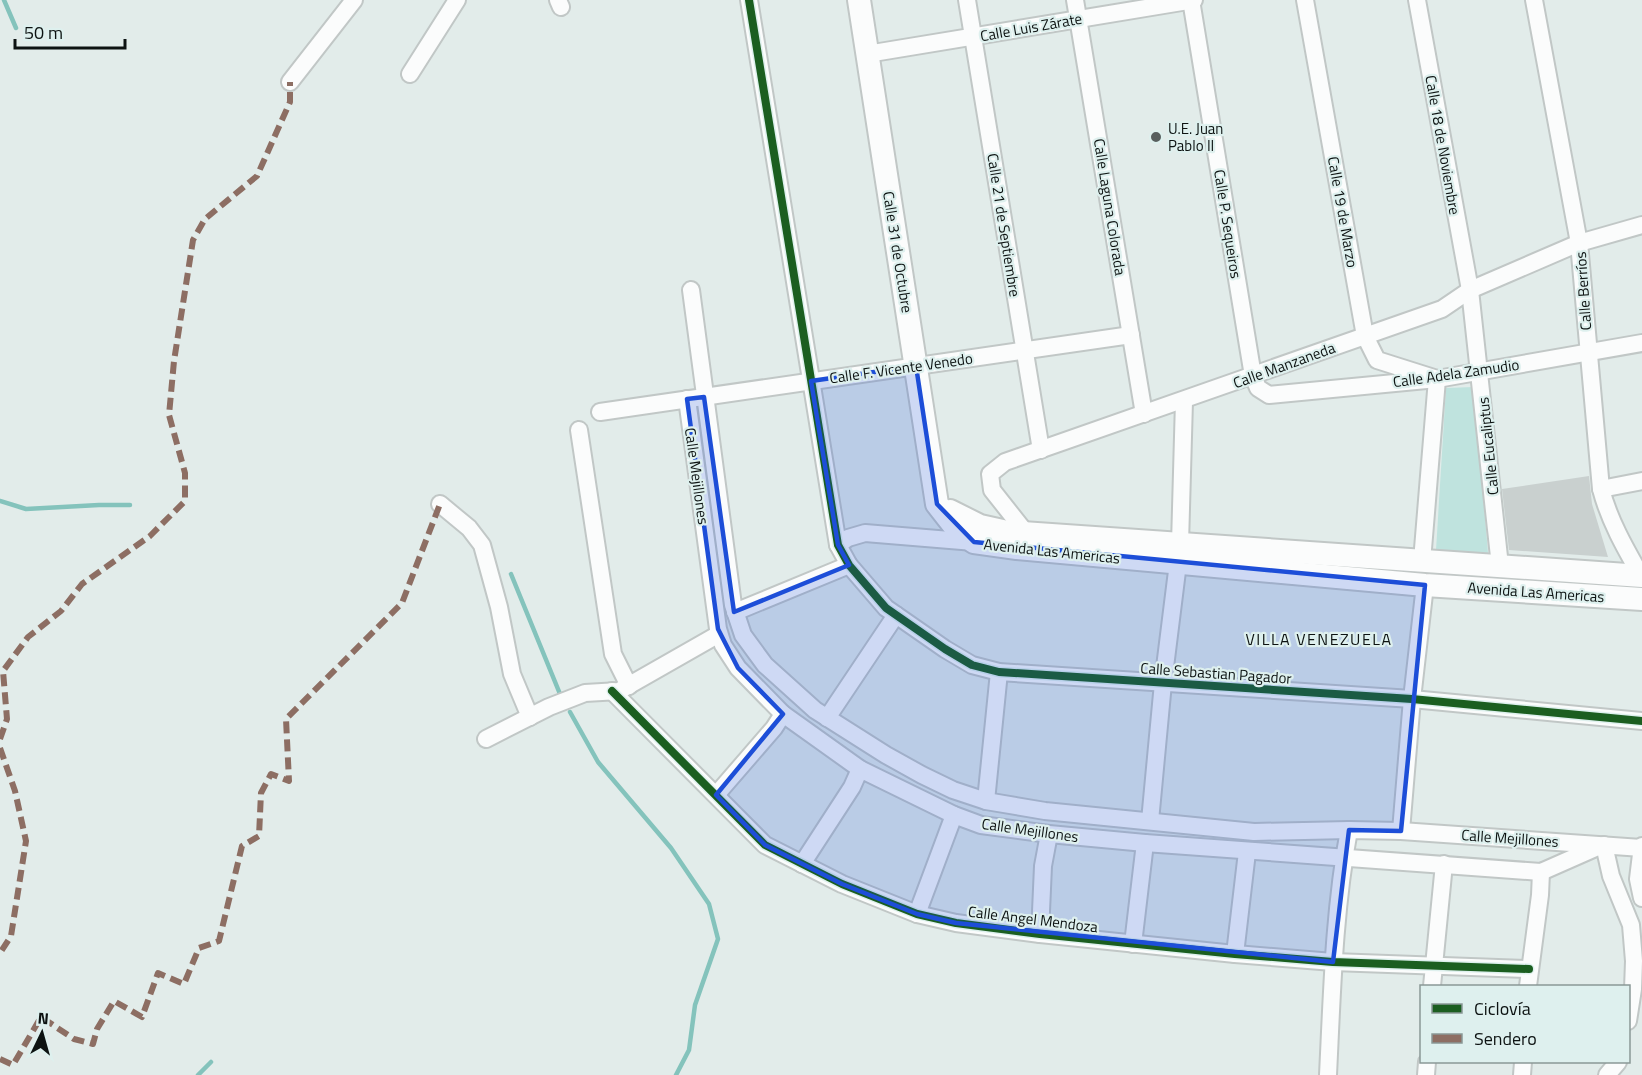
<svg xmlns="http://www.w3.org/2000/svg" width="1642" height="1075" font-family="'Titillium Web',sans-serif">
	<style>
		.green { fill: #bfe3de }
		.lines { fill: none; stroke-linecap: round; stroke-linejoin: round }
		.stream { stroke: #84c3bc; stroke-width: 4.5 }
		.building { fill: #c9d0cf }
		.street-casing { stroke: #c1c7c6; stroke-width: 20 }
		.secondary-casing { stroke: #c1c7c6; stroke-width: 26 }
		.street { stroke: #fbfcfc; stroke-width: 16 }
		.secondary { stroke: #fbfcfc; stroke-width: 22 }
		.quiet { stroke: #8d6e63; stroke-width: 6; stroke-dasharray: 12 6; stroke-linecap: butt }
		.cycleway-casing { stroke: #def0ee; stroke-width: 11 }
		.cycleway { stroke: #1b5e20; stroke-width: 8 }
		.marked { fill: #1d4ed8; fill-opacity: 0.2; stroke: #1d4ed8; stroke-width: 4.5; stroke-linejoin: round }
		.poi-dot { fill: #585f5e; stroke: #def0ee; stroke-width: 2 }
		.labels { text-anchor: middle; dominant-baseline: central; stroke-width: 4.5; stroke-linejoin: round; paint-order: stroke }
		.street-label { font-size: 15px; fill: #0d1312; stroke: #def0ee }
		.poi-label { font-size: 15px; fill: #0d1312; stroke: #def0ee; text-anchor: start }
		.neighbourhood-label { font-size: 16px; letter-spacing: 1.5px; fill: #0d1312; stroke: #def0ee }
	</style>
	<rect width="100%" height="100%" fill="#e2ecea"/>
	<path class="green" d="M1474,387L1488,553L1436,550L1446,388Z"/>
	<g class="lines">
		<g class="stream">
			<path d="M4,0L16,28"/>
			<path d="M0,501L26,509L99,505H130"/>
			<path d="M511,574L560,694"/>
			<path d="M570,712L598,762L671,848L709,904L718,939L695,1005L689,1050L676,1075"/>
			<path d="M198,1075L211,1062"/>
		</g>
	</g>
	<path class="building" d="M1589,476L1592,504L1608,557L1509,550L1502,489Z"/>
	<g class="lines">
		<g class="street-casing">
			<g id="street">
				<path d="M558,0L561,7"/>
				<path d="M749,0L838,545L849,565L886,608L945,649L972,665L999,672L1412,699L1642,721"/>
				<path d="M967,0L1041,450"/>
				<path d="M1075,0L1144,414"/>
				<path d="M1191,0L1253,376L1258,388L1269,395L1437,379L1642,343"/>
				<path d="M1305,0L1365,336L1377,360L1437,379L1422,561"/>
				<path d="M1417,0L1470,290L1500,566"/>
				<path d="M1534,0L1579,243L1601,489C1609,520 1625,548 1641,576"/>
				<path d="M867,54L1194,0"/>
				<path d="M410,74L457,0"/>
				<path d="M290,82L354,0"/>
				<path d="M691,290L733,605L743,635L765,665L815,710L886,755L922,775L953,790L986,801L1045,811L1254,832L1349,830L1401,831L1642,848"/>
				<path d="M687,399L718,629L723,645L738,668L783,714L860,769L954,815L981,825L1049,834L1145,843L1541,872L1600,846"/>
				<path d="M600,412L1131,335"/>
				<path d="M579,430L613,654L629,686"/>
				<path d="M1601,489L1642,481"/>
				<path d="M440,504L469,528L482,545L499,607L512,674L530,717"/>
				<path d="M1026,533L992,490L990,474L1005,462L1442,309L1470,290L1579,243L1642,225"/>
				<path d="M1180,544L1184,401"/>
				<path d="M838,545L848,538L865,533L974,542"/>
				<path d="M735,612L849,565"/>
				<path d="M612,691L765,845L842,884L917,914L956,923L1040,934L1235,954L1333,962L1529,969"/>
				<path d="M827,718L896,615"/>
				<path d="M486,739L549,707L585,693L619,691L719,634"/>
				<path d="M716,795L774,728L783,714"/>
				<path d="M986,801L999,672"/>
				<path d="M1150,821L1163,683L1178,563"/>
				<path d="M1401,831L1412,699L1425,585"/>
				<path d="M1604,845L1611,876L1631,925L1634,961L1633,989L1628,1021"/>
				<path d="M1642,846L1638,879L1642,898"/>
				<path d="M802,864L852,787L860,769"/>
				<path d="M917,914L954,815"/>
				<path d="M1040,934L1043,866L1049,834"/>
				<path d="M1133,944L1145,843"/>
				<path d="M1235,954L1247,852"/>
				<path d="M1432,986L1444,864"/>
				<path d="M1528,986L1540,895L1541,872"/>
				<path d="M1328,1075C1332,993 1334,910 1349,830"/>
				<path d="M1426,1075L1427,1062"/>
				<path d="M1522,1075L1523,1062"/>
				<path d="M1607,1075L1618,1062"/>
			</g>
		</g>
		<g class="secondary-casing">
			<g id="secondary">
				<path d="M859,0L937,504L955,527L974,542L1017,548L1425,585L1642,599"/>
				<path d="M950,511L980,526L1007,532L1642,576"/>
			</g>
		</g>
		<use href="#street" class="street"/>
		<use href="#secondary" class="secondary"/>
		<g class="quiet">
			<path d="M0,739L7,719L3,671L28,637L61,611L82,584L150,536L185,501V473L169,415L174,361L193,240L205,219L257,176L290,102V82"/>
			<path d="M0,748L15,791L26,841L11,936L0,953"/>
			<path d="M0,1059L13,1065L41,1017L74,1039L93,1044L97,1029L114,1001L142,1017L158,973L184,984L199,948L219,941L242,846L259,836L261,793L271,774L289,781L286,719L402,603L440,504"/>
		</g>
		<g class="cycleway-casing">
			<g id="cycleway">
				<path d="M749,0L838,545L849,565L886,608L945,649L972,665L999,672L1412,699L1642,721"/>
				<path d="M612,691L765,845L842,884L917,914L956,923L1040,934L1235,954L1333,962L1529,969"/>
			</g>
		</g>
		<use href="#cycleway" class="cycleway"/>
	</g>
	<path class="marked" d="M916,366L937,504L974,542L1425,585L1401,831L1349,830L1333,962L956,923L917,914L842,884L765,845L716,795L783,714L738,668L718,629L687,399L704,397L734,612L849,565L838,545L811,381Z"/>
	<circle class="poi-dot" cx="1156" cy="137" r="6"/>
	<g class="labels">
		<g class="street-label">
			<text transform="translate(1031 27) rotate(-10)">Calle Luis Zárate</text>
			<text transform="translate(1443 145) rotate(80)">Calle 18 de Noviembre</text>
			<text transform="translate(1110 207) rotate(81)">Calle Laguna Colorada</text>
			<text transform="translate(1343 212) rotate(80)">Calle 19 de Marzo</text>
			<text transform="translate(1228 224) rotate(81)">Calle P. Sequeiros</text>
			<text transform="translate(1004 225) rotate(81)">Calle 21 de Septiembre</text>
			<text transform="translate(898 252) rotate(81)">Calle 31 de Octubre</text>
			<text transform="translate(1583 291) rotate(-94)">Calle Berríos</text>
			<text transform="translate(1284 365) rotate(-20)">Calle Manzaneda</text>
			<text transform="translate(901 368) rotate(-8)">Calle F. Vicente Venedo</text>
			<text transform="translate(1456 373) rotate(-8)">Calle Adela Zamudio</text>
			<text transform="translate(1488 446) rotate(-96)">Calle Eucaliptus</text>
			<text transform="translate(697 476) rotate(82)">Calle Mejillones</text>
			<text transform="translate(1052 551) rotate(6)">Avenida Las Americas</text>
			<text transform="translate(1536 592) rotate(4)">Avenida Las Americas</text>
			<text transform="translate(1216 673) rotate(4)">Calle Sebastian Pagador</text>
			<text transform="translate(1030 830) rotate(8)">Calle Mejillones</text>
			<text transform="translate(1510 838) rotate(4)">Calle Mejillones</text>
			<text transform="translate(1033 919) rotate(7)">Calle Angel Mendoza</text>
		</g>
		<g class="poi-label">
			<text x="1168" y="128">U.E. Juan<tspan x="1168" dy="17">Pablo II</tspan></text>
		</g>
		<g class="neighbourhood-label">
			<text x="1319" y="639">VILLA VENEZUELA</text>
		</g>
	</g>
	<rect x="1420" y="985" width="210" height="78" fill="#def0ee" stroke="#8a9896" stroke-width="1.5"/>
	<rect x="1432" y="1004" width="30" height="9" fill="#1b5e20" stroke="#8a9896" stroke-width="1.5"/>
	<text x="1474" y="1015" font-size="18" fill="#0d1312">Ciclovía</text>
	<rect x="1432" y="1034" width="30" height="9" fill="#8d6e63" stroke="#8a9896" stroke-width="1.5"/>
	<text x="1474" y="1045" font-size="18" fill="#0d1312">Sendero</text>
	<g transform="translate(42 1033) rotate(5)" stroke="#def0ee" stroke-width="4.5" paint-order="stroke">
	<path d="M0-4.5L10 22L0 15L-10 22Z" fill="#0d1312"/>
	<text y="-9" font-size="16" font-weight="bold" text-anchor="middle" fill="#0d1312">N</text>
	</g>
	<path d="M15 39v9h110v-9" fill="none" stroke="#0d1312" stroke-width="3"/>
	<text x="24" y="39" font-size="18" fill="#0d1312" stroke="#def0ee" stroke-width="4.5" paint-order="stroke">50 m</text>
</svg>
